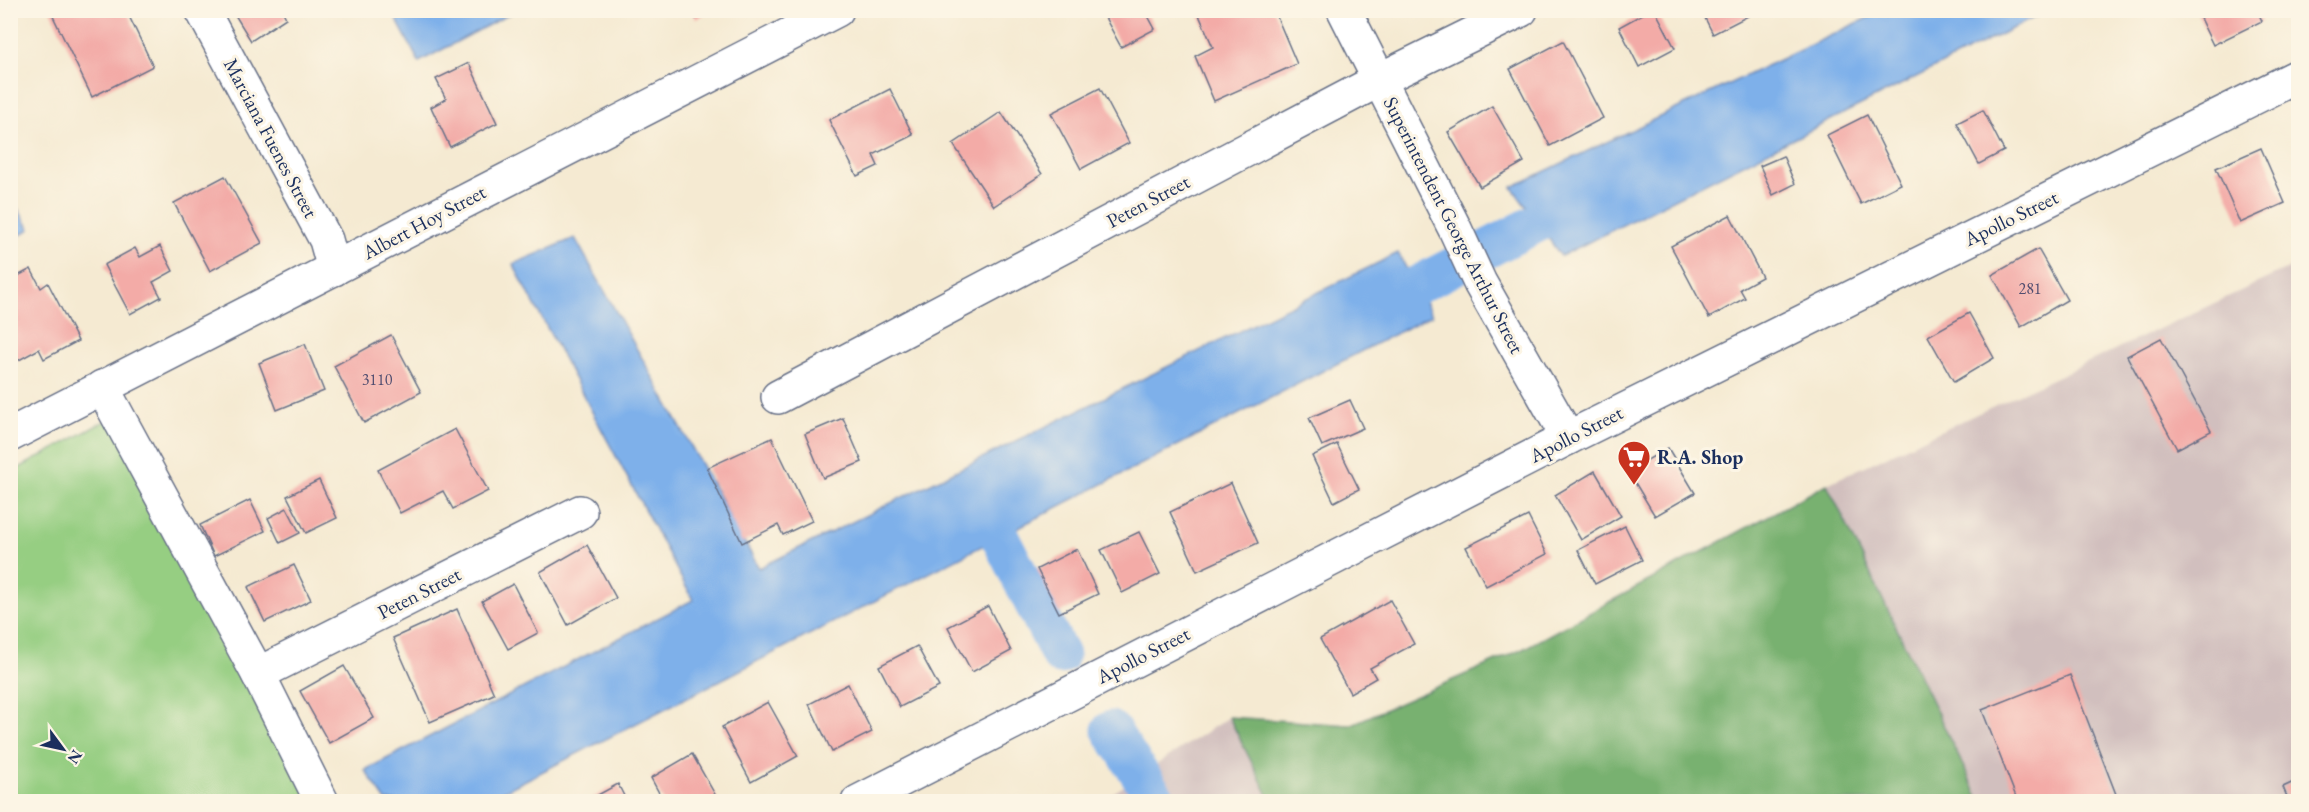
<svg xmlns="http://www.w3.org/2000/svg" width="2309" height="812" font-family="'EB Garamond',serif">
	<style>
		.industrial { fill: #d1bfbe }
		.green { fill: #96ce82; stroke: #587e70; stroke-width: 1.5 }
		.forest { fill: #78b170; stroke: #4a7067; stroke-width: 1.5 }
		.water { fill: #7eb0ea; stroke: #4c70a4; stroke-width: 1.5 }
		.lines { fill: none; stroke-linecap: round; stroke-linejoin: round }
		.canal { stroke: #7eb0ea; stroke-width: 39 }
		.building { fill: #f3aba7 }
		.minor-casing { stroke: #677087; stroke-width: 36 }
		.minor { stroke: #fff; stroke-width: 33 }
		.labels { text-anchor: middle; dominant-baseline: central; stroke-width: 6; stroke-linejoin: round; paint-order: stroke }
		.number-label { font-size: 16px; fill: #514e70 }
		.street-label { font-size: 20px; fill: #1b2f5e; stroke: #fcf5e5 }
		.poi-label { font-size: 20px; font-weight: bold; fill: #1b2f5e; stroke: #fcf5e5; text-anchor: start }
	</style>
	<rect width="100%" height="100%" fill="#fcf5e5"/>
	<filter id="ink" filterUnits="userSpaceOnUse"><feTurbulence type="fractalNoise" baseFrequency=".0167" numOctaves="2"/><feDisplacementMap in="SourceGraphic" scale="12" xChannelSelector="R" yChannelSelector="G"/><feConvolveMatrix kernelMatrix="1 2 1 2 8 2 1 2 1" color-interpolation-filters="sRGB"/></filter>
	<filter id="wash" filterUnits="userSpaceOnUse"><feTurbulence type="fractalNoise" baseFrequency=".008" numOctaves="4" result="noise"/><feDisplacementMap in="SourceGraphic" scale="24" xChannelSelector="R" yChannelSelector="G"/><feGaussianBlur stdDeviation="1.35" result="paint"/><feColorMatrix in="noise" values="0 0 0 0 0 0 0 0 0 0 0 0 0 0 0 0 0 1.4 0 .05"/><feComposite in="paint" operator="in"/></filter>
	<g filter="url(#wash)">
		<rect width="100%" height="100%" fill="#f5ead2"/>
		<g class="industrial">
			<path d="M2298,264V801H1980L1827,484Z"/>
			<path d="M1229,717L1271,801H1101Z"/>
		</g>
		<path class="green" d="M114,416L312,801H11L10,473Z"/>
		<path class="forest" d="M1827,484L1980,801H1271L1229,717L1350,725L1521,650Z"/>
		<g class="water">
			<path d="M392,11H515L419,62Z"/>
			<path d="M1882,11H2047L1561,256L1512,187Z"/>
			<path d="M11,198L30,229L11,240H10Z"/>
			<path d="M575,238L759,568L1398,253L1432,315L485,801H386L365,770L693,600L513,264Z"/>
		</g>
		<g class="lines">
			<g class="canal">
				<path d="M1369,310L1584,199"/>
				<path d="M985,508L1060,655"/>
				<path d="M1111,730L1158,802"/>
			</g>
		</g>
		<g id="blocks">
			<g class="building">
				<path d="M50,10H126L153,66L92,97Z"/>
				<path d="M232,10H282L286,18L251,41Z"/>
				<path d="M692,10H711L696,19Z"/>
				<path d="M1101,10H1154L1147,14L1155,29L1121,47Z"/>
				<path d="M1209,10H1274L1297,64L1214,101L1195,56L1213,47L1199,15Z"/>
				<path d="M1450,10H1468L1454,18Z"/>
				<path d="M1650,10H1655L1675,48L1639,67L1619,27Z"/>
				<path d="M1701,10H1752L1754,13L1713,34Z"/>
				<path d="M2196,10H2257L2262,21L2213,45Z"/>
				<path d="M1563,41L1603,118L1550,146L1510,69Z"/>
				<path d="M469,63L497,123L450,147L431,107L446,99L436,79Z"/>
				<path d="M1100,88L1129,143L1081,169L1051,113Z"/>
				<path d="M890,89L913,135L873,155L878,166L857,176L829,120Z"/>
				<path d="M1492,106L1524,162L1480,187L1448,132Z"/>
				<path d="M1983,110L2004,151L1979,164L1957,123Z"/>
				<path d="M1001,112L1042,174L994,206L953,144Z"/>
				<path d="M1867,115L1901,184L1861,204L1827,135Z"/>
				<path d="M2261,148L2285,203L2240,223L2216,168Z"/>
				<path d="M1783,156L1795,184L1773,195L1760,166Z"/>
				<path d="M225,176L262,243L210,271L174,203Z"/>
				<path d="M1730,215L1762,277L1740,289L1745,298L1709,318L1671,246Z"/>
				<path d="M160,246L173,271L153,282L161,297L130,314L104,265L135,248L140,257Z"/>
				<path d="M2038,249L2067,300L2021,327L1992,275Z"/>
				<path d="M31,269L41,288L48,283L78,341L44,359L39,349L10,365V280Z"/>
				<path d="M1969,313L1994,358L1954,382L1928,336Z"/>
				<path d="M391,335L421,392L364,423L334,366Z"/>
				<path d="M2161,338L2211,431L2177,449L2127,356Z"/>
				<path d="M305,344L324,391L277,410L259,363Z"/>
				<path d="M1350,400L1363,428L1322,446L1309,418Z"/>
				<path d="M843,418L862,462L823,478L805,434Z"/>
				<path d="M455,429L488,491L453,509L443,491L400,513L378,470Z"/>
				<path d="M772,438L812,521L783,535L778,525L742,543L707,468Z"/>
				<path d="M1337,444L1359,489L1334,502L1312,456Z"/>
				<path d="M1668,448L1695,493L1655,516L1628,471Z"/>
				<path d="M1595,471L1621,516L1581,540L1555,495Z"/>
				<path d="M319,480L337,518L306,533L287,496Z"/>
				<path d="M1231,483L1258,543L1197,571L1170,512Z"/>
				<path d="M250,500L265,531L214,556L200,525Z"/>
				<path d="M287,508L300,533L280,543L268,518Z"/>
				<path d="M1528,516L1547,554L1486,586L1466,547Z"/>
				<path d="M1625,526L1642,560L1595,584L1578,550Z"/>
				<path d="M1139,532L1160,574L1122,593L1101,550Z"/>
				<path d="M587,545L616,598L568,625L540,572Z"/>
				<path d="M1077,549L1098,594L1059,613L1037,569Z"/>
				<path d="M294,565L311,600L265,622L248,587Z"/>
				<path d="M513,584L538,633L508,649L482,601Z"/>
				<path d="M1390,600L1414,644L1370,668L1376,678L1350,693L1320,639Z"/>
				<path d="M988,606L1011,651L972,672L948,627Z"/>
				<path d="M457,609L494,694L430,722L393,638Z"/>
				<path d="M917,646L939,687L900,707L879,666Z"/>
				<path d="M344,666L374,718L329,743L300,691Z"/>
				<path d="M2070,675L2119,802H2018L1982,710Z"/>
				<path d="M848,684L872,732L832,752L809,704Z"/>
				<path d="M768,702L798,756L751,782L722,727Z"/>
				<path d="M692,754L717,798L710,802H664L651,778Z"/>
				<path d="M2298,780V802H2289L2283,787Z"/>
				<path d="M618,784L627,802H585Z"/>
			</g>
		</g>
	</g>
	<g filter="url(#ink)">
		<use href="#blocks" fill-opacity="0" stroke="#677087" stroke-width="1.5"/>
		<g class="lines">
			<g class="minor-casing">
				<g id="minor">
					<path d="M202,10L326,240L334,269"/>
					<path d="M1344,10L1455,229L1480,283L1568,438"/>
					<path d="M102,387L258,674L322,802"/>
					<path d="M778,397L1379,80L1521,10"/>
					<path d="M10,435L837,10"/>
					<path d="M258,674L580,512"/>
					<path d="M858,802L1568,438L2298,76"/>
				</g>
			</g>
			<use href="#minor" class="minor"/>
		</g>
	</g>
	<defs>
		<g id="supermarket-pin" transform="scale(1.725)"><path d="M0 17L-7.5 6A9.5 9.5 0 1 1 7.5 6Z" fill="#c8321e" stroke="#fcf5e5"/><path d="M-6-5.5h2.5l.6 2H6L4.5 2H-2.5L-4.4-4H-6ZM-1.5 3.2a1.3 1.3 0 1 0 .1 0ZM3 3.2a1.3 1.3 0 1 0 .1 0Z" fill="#fff"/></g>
	</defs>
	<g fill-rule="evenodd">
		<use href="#supermarket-pin" x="1634" y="457"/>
	</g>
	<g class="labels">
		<g class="number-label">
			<text x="2030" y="288">281</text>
			<text x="377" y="379">3110</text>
		</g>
		<g class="street-label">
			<text transform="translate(271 138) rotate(62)">Marciana Fuenes Street</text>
			<text transform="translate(1148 201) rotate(-28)">Peten Street</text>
			<text transform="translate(2011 218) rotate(-26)">Apollo Street</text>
			<text transform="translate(424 222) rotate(-28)">Albert Hoy Street</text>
			<text transform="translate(1454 225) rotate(63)">Superintendent George Arthur Street</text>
			<text transform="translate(1576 434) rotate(-27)">Apollo Street</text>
			<text transform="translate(419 593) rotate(-27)">Peten Street</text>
			<text transform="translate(1143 655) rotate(-27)">Apollo Street</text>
		</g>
		<g class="poi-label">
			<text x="1657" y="457">R.A. Shop</text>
		</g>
	</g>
	<rect width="2309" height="812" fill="none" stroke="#fcf5e5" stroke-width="36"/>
	<g transform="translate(63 749) rotate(123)" stroke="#fcf5e5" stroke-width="4.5" paint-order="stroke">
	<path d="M0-4.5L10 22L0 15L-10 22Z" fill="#1b2f5e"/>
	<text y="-9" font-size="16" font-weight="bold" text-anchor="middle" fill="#1b2f5e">N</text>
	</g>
</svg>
